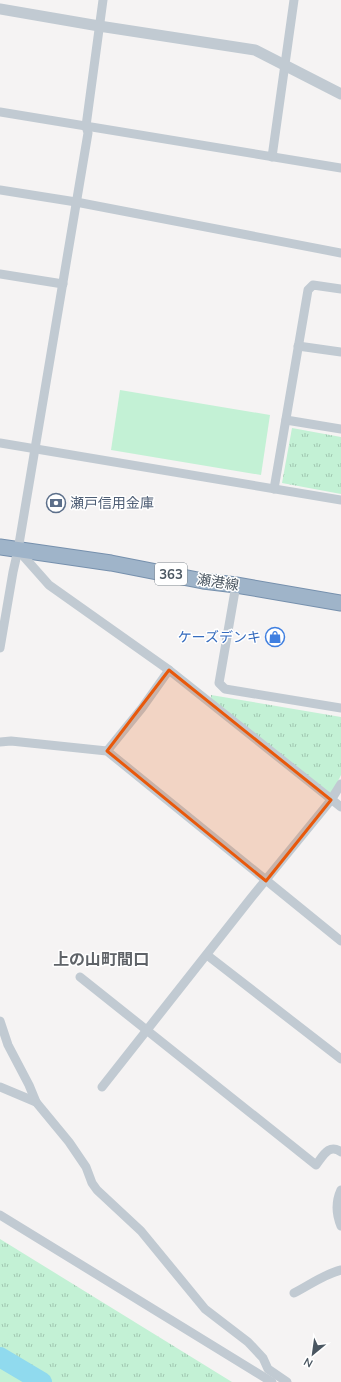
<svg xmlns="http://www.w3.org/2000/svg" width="341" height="1382" font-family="Mulish,'Noto Sans JP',sans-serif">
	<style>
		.grass { fill: #c3f1d5 }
		.park { fill: url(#park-tufts) }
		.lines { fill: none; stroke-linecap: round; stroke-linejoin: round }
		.river { stroke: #90daee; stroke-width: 20 }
		.trunk-casing { stroke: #7690ad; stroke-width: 17 }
		.minor { stroke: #c1cad2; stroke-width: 9 }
		.tertiary { stroke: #c1cad2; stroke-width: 11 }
		.trunk { stroke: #9fb4c9; stroke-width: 15 }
		.marked { fill: #e8590c; fill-opacity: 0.2; stroke: #e8590c; stroke-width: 3; stroke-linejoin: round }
		.labels { text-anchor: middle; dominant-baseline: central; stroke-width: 3; stroke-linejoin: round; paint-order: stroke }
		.shield { fill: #fff; stroke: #808990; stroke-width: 1 }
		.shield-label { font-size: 13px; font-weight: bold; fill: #4a5661 }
		.service-label { font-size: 14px; fill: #4e5e75; stroke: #fff; text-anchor: start }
		.street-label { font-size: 14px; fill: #4a5661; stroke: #fff }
		.shop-label { font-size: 14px; fill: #366cbe; stroke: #fff; text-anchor: end }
		.quarter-label { font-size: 16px; font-weight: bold; fill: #5f6368; stroke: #fff }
	</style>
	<defs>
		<pattern id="park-tufts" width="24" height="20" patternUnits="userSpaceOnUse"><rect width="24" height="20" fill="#c3f1d5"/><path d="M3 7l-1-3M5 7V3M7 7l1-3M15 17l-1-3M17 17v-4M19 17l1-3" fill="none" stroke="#a0c6b0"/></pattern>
	</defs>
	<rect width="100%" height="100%" fill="#f5f3f3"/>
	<path class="grass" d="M120,390L270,415L261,475L111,450Z"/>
	<g class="park">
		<path d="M292,428L341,437V494L282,483Z"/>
		<path d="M211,695L341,717V775L331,795L211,699Z"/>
		<path d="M0,1239L232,1382H0Z"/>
	</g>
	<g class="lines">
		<path class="river" d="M0,1357L42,1382"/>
		<g class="trunk-casing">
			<path id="trunk" d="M0,547L111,563L203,581L236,585L341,603"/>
		</g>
		<g class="minor">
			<path d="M0,112L341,168"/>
			<path d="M272,157L294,0"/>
			<path d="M0,190L76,202L341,253"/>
			<path d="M0,274L63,284"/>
			<path d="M298,346L341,352"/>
			<path d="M286,420L341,429"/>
			<path d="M0,443L341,500"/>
			<path d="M274,489L308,290L313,285L341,289"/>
			<path d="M18,550L49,585L169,670L341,807"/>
			<path d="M236,585L219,683L225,689L341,708"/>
			<path d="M0,648L13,572L18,550L88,133L86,126L103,0"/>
			<path d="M0,742L11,741L107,751L341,941"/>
			<path d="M107,751L142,708L169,670"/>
			<path d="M207,955L341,1059"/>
			<path d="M80,977L316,1165C323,1156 329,1143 341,1152"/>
			<path d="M0,1021L8,1045L29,1085L36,1102"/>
			<path d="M0,1087L36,1102L69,1142L86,1167L92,1183L97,1190L141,1231L205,1309L248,1342L263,1358L268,1369L287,1382"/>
			<path d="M102,1087L251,898L331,800L341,784"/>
			<path d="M341,1190C335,1203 336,1214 341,1226"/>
			<path d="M0,1215L272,1382"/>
			<path d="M294,1293C310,1285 324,1274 341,1270"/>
		</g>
		<path class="tertiary" d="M0,9L99,26L255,50L341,94"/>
		<use href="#trunk" class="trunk"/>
	</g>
	<path class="marked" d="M169,670L331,800L266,881L107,751Z"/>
	<defs>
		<g id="bank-ring" transform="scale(1)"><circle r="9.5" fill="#fff" stroke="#5c6f8a" stroke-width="1.5"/><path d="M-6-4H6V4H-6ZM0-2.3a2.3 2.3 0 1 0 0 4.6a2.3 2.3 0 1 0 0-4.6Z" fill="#5c6f8a"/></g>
		<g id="shop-ring" transform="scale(1)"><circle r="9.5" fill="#fff" stroke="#3f7fe0" stroke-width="1.5"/><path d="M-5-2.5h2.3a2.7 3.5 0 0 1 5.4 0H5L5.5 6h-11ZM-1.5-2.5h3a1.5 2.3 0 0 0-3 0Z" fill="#3f7fe0"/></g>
	</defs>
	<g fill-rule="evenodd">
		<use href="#bank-ring" x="56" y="503"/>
		<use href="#shop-ring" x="275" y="637"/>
	</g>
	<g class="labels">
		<rect class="shield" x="155" y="563" width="32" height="22" rx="3"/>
		<g class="shield-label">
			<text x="171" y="574">363</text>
		</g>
		<g class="service-label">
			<text x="70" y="503">瀬戸信用金庫</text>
		</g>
		<g class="street-label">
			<text transform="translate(218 582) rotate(9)">瀬港線</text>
		</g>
		<g class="shop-label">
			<text x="261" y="637">ケーズデンキ</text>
		</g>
		<g class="quarter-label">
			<text x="101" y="959">上の山町間口</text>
		</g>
	</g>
	<g transform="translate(313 1354) rotate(209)" stroke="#ffffff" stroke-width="3" paint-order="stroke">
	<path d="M0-3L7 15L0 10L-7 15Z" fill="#4a5661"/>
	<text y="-6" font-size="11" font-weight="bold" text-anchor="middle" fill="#4a5661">N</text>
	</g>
</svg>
